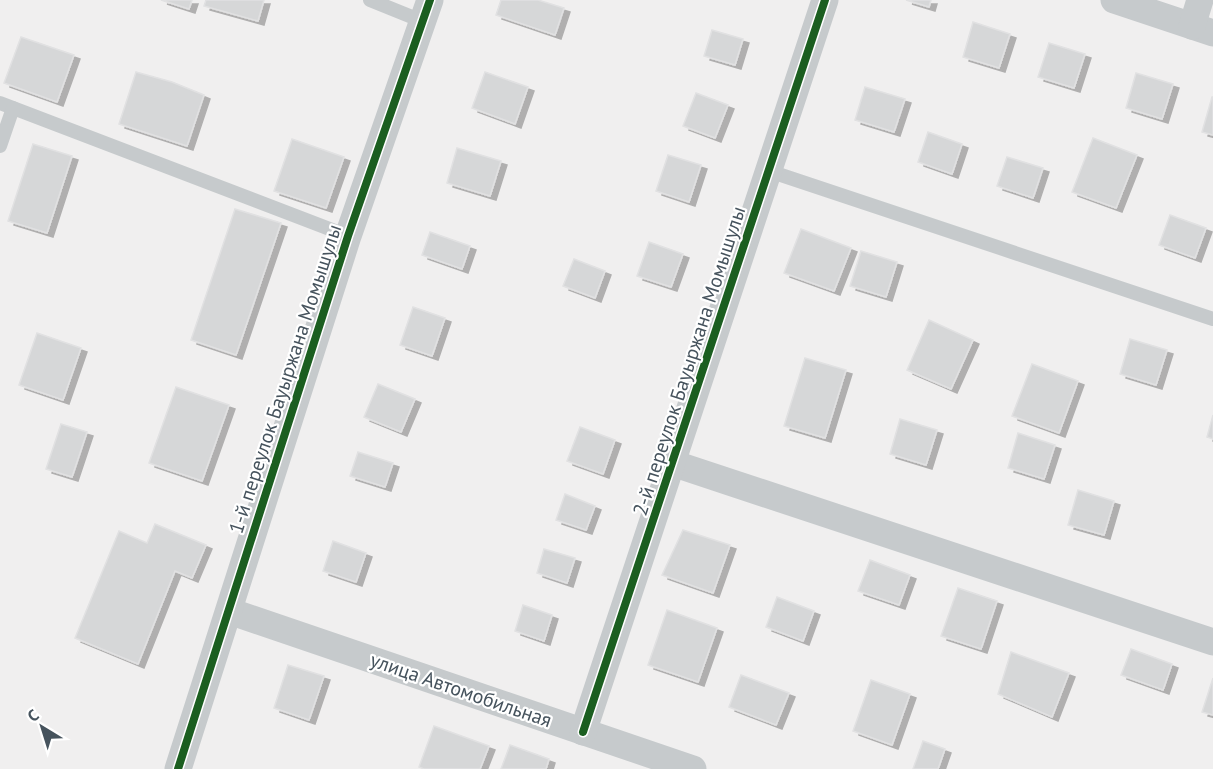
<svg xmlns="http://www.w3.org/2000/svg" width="1213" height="769" font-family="'PT Sans',sans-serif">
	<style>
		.building { fill: #d6d7d8; stroke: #e1e1e2; stroke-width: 1.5; filter: url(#shadow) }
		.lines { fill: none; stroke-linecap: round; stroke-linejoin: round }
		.lane { stroke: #c6cacc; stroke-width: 14 }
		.street { stroke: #c6cacc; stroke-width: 27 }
		.cycleway-casing { stroke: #fff; stroke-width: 11 }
		.cycleway { stroke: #1b5e20; stroke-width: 8 }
		.labels { text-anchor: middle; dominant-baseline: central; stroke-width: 4.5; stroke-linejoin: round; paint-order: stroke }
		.street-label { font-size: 20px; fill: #46535d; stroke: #fff }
	</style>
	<defs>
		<filter id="shadow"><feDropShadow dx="6" dy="4" stdDeviation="0" flood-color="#0004"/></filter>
	</defs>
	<rect width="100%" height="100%" fill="#f0efef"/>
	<g class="building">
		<path d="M161,0H192L189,9Z"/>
		<path d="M206,0H264L258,21L204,6Z"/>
		<path d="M501,0H538L564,8L555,35L496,15Z"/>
		<path d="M906,0H931L929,7Z"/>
		<path d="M973,22L1010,34L999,68L963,57Z"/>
		<path d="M712,30L743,39L735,65L704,56Z"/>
		<path d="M21,37L74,55L57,102L4,83Z"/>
		<path d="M1049,43L1085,54L1074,88L1038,77Z"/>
		<path d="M136,72L172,82L204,95L187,146L119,124Z"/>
		<path d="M485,72L528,87L515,124L472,108Z"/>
		<path d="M1136,73L1173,84L1162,119L1126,108Z"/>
		<path d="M865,87L905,99L894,132L855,120Z"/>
		<path d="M696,93L728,105L715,138L683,126Z"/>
		<path d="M1212,97H1213V135L1202,132Z"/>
		<path d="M928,132L962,144L952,174L918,162Z"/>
		<path d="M1093,138L1137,155L1116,208L1072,192Z"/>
		<path d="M292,139L344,157L326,208L274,191Z"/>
		<path d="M33,144L72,156L47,233L8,221Z"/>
		<path d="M457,148L501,161L490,196L447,183Z"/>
		<path d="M668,155L701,165L689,202L656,191Z"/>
		<path d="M1007,157L1043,168L1033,198L997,186Z"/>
		<path d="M235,209L281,223L236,355L191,340Z"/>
		<path d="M1170,215L1206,228L1195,258L1159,245Z"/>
		<path d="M801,229L851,248L834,291L784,273Z"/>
		<path d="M430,232L470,246L462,269L422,255Z"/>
		<path d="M649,242L683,254L671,287L637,276Z"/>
		<path d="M861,251L897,262L886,297L850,286Z"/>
		<path d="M574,259L605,271L595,298L563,286Z"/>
		<path d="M413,307L445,318L432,356L400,345Z"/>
		<path d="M929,320L973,340L951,389L907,370Z"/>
		<path d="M37,333L81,348L63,400L19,385Z"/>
		<path d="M1130,339L1167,350L1156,385L1120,374Z"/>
		<path d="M805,358L846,370L825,438L784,426Z"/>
		<path d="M1032,364L1078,381L1059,433L1012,416Z"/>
		<path d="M378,384L415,399L401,432L364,417Z"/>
		<path d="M176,387L229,405L202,481L149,463Z"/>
		<path d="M1213,415V439L1207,437Z"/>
		<path d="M900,419L937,430L926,465L890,454Z"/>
		<path d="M61,424L87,432L72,477L46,469Z"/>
		<path d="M580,427L615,440L603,474L567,461Z"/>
		<path d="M1018,433L1055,445L1044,479L1008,468Z"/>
		<path d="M358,452L393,463L385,487L350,476Z"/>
		<path d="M1078,490L1114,501L1104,535L1068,525Z"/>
		<path d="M565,494L595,506L586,530L556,520Z"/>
		<path d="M155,524L206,545L192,578L175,571L138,664L75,638L119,531L147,543Z"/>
		<path d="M683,530L730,545L713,593L662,575Z"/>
		<path d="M333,541L366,553L356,582L323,571Z"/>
		<path d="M544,549L575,558L567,583L537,573Z"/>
		<path d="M870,560L910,575L899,605L858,591Z"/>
		<path d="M958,588L997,601L981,649L941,636Z"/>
		<path d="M777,597L814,611L803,641L766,627Z"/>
		<path d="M523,605L552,615L544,641L515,631Z"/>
		<path d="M667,610L717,628L698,682L648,665Z"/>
		<path d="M1131,649L1172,664L1163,690L1121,675Z"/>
		<path d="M1011,652L1069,673L1052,717L998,694Z"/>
		<path d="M288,665L324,676L309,720L274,708Z"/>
		<path d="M741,675L789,693L776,725L729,707Z"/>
		<path d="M1213,678V715L1202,712Z"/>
		<path d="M871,680L910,694L892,745L853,731Z"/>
		<path d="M434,726L489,746L480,769H424L419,767Z"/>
		<path d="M923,741L945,749L938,769H913Z"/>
		<path d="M510,745L549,759L546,769H501Z"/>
	</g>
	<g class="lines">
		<g class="lane">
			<path d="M370,0L422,21"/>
			<path d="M0,103L348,236"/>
			<path d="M0,146L13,108"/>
			<path d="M769,171L1213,319"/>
		</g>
		<g class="street">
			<path d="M1114,0L1213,33"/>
			<path d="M1192,26L1200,0"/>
			<path d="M672,463L1213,642"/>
			<path d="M229,611L693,769"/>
			<path d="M583,732L825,0"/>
			<path d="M178,769L348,236L430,0"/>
		</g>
		<g class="cycleway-casing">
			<g id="cycleway">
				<path d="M583,732L825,0"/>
				<path d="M178,769L348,236L430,0"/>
			</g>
		</g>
		<use href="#cycleway" class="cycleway"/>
	</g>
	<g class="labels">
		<g class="street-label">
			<text transform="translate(689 361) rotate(-72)">2-й переулок Бауыржана Момышулы</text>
			<text transform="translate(285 379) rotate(-72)">1-й переулок Бауыржана Момышулы</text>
			<text transform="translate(461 690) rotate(19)">улица Автомобильная</text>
		</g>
	</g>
	<g transform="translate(42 727) rotate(322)" stroke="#ffffff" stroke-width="4.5" paint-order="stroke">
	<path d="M0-4.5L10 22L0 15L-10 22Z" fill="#46535d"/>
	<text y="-9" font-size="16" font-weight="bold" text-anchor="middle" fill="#46535d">С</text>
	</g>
</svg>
